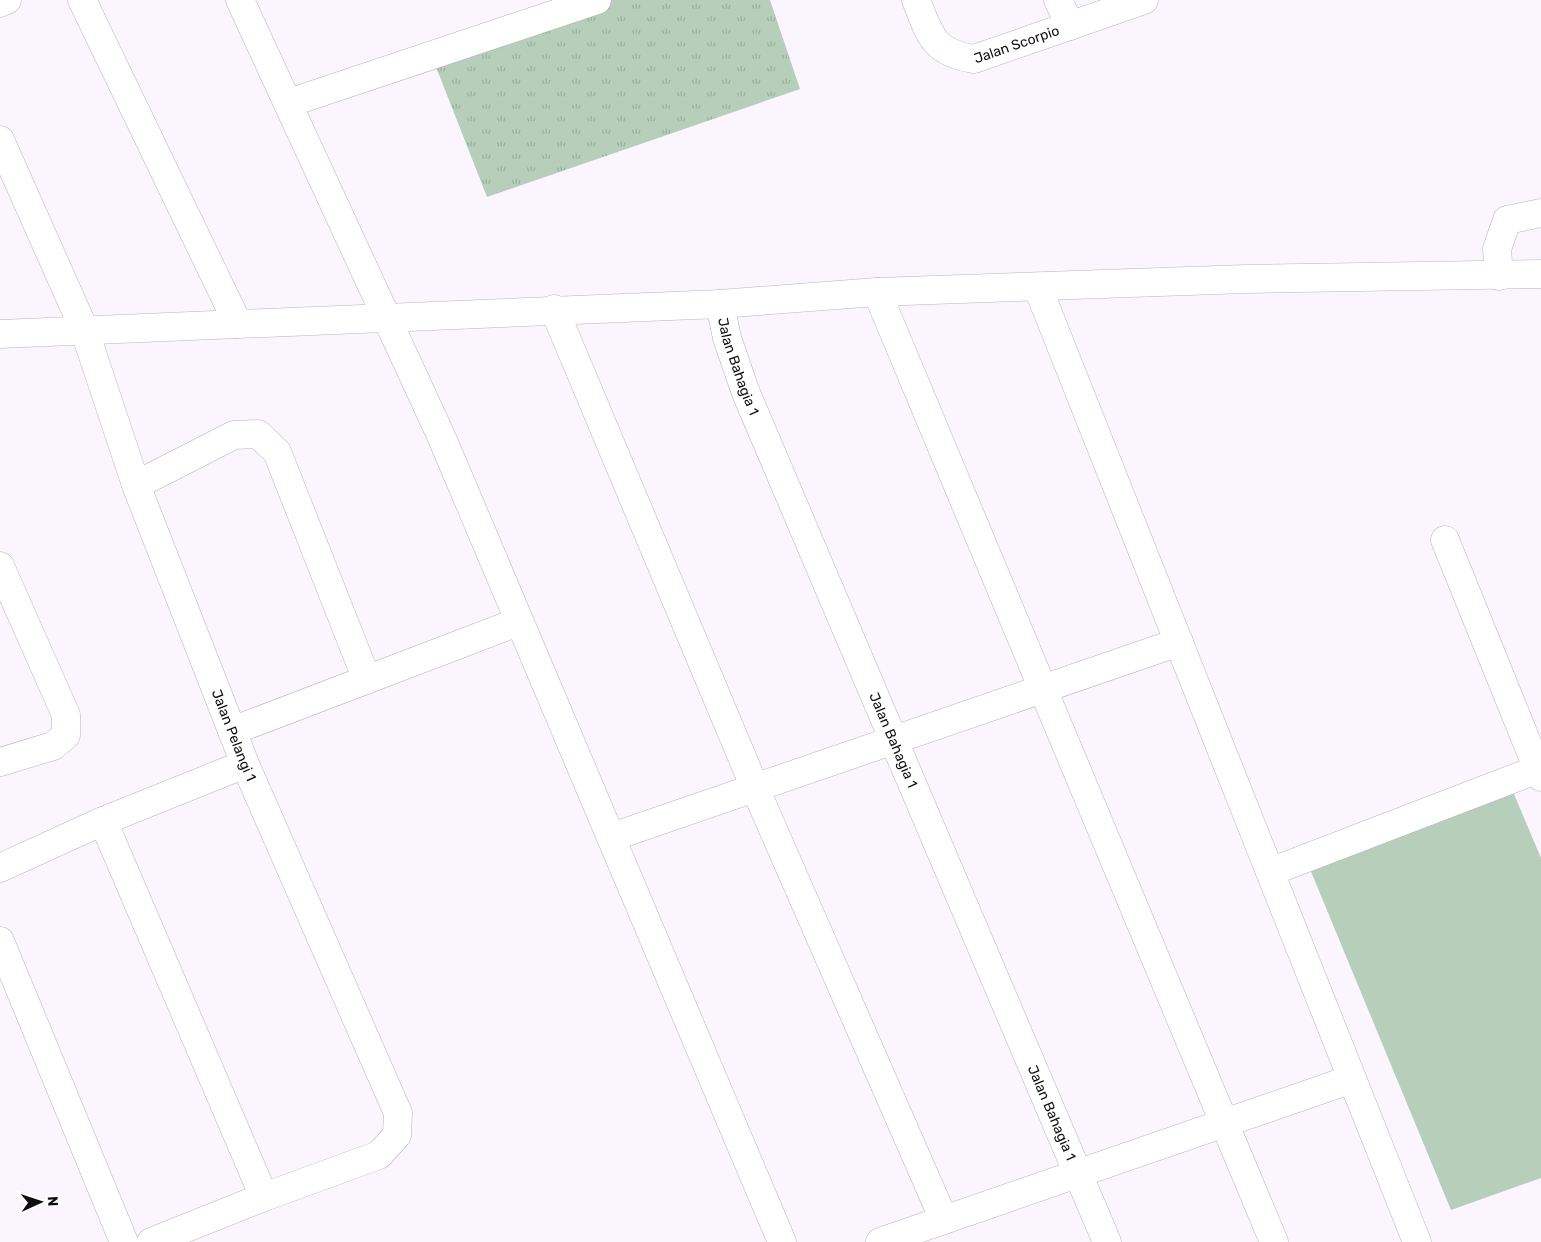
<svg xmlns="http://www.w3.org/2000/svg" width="1541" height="1242" font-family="Rubik,sans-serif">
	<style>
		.green { fill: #b6ceba }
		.park { fill: url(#park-tufts) }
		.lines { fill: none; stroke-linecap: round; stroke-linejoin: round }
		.minor-casing { stroke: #b9b2c0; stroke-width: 29 }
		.minor { stroke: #fff; stroke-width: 28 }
		.labels { text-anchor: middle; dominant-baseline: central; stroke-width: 5; stroke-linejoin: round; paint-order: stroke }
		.street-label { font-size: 14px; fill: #0f0d12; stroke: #fff }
	</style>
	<defs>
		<pattern id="park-tufts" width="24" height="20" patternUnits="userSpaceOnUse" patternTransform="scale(1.25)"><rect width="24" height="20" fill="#b6ceba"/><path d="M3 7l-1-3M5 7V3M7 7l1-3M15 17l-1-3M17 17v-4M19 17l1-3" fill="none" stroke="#9bb09f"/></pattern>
	</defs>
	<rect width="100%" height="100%" fill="#faf5fe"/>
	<path class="green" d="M1506,775L1541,858V1178L1451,1210L1300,845Z"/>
	<path class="park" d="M560,0H770L800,89L487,197L427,44Z"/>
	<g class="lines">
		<g class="minor-casing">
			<g id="minor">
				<path d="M82,0L238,324"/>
				<path d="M240,0L442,438L782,1242"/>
				<path id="s1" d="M916,0C930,35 932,52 974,59L1144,0"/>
				<path d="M1058,0L1070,26"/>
				<path d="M0,3L7,0"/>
				<path d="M289,103L597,0"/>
				<path id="s2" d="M0,140L84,329L136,485L245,764L398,1113L397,1135L379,1155L264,1197L151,1242"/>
				<path d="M1499,276L1497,249L1507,220L1541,213"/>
				<path d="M1038,288L1417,1242"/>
				<path d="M877,292L1274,1242"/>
				<path id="s3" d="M720,304L727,338L746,393L1107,1242"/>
				<path d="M554,309L755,788L944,1220"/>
				<path d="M0,334L720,304L877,292L1246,279L1541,274"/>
				<path d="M136,485L234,435L258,434L277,452L367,680"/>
				<path d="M1445,540L1541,777"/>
				<path d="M0,566L66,715V735L53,746L0,762"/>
				<path d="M232,731L518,622"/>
				<path d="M103,821L264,1197"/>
				<path d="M612,837L1179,642"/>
				<path d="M0,868L103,821L245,764"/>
				<path d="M1270,872L1541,768"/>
				<path d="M0,941L124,1242"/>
				<path d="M880,1242L1352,1079"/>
			</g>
		</g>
		<use href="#minor" class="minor"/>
	</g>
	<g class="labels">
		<g class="street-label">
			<text stroke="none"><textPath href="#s1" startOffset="134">Jalan Scorpio</textPath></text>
			<text stroke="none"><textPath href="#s3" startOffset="65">Jalan Bahagia 1</textPath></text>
			<text stroke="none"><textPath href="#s2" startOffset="640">Jalan Pelangi 1</textPath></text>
			<text stroke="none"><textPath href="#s3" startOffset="470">Jalan Bahagia 1</textPath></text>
			<text stroke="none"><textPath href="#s3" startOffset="875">Jalan Bahagia 1</textPath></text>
		</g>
	</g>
	<g transform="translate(40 1202) rotate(87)" stroke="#ffffff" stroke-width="4" paint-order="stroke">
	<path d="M0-4L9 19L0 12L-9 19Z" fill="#0f0d12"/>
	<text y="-8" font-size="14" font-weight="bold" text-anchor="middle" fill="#0f0d12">N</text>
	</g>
</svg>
